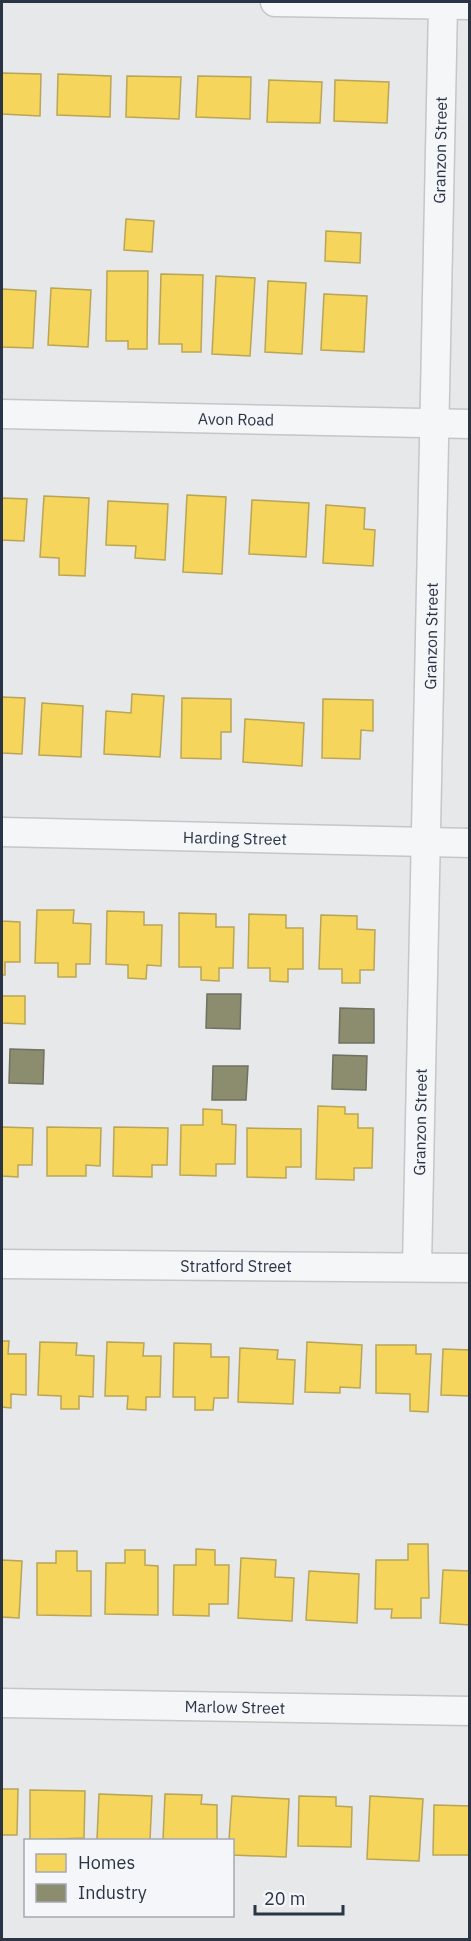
<svg xmlns="http://www.w3.org/2000/svg" width="471" height="1941" font-family="'IBM Plex Sans',sans-serif">
	<style>
		.homes { fill: #f6d55c; stroke: #b9a555; stroke-width: 1.5 }
		.industry { fill: #8c8c6e; stroke: #6f7262; stroke-width: 1.5 }
		.lines { fill: none; stroke-linecap: round; stroke-linejoin: round }
		.minor-casing { stroke: #c4c6c8; stroke-width: 31 }
		.minor { stroke: #f5f6f7; stroke-width: 28 }
		.labels { text-anchor: middle; dominant-baseline: central; stroke-width: 6; stroke-linejoin: round; paint-order: stroke }
		.street-label { font-size: 16px; fill: #2b3445; stroke: #f4f6f9 }
	</style>
	<rect width="100%" height="100%" fill="#e6e8ea"/>
	<g class="homes">
		<path d="M2,73L41,74L40,116L2,114Z"/>
		<path d="M58,74L111,76L110,117L57,115Z"/>
		<path d="M127,76L181,77L179,119L126,117Z"/>
		<path d="M198,76L251,77L250,119L196,117Z"/>
		<path d="M269,80L322,82L320,123L267,122Z"/>
		<path d="M335,80L389,82L387,123L334,121Z"/>
		<path d="M126,219L154,221L152,252L124,250Z"/>
		<path d="M326,231L361,233L360,263L325,261Z"/>
		<path d="M107,271H148L147,349H128V341H106Z"/>
		<path d="M161,274L203,275L201,352H182V344H159Z"/>
		<path d="M216,276L255,278L250,356L212,354Z"/>
		<path d="M268,281L306,283L302,354L265,352Z"/>
		<path d="M51,288L91,290L88,347L48,345Z"/>
		<path d="M2,289L36,291L33,348L2,347Z"/>
		<path d="M324,294L367,296L364,352L321,350Z"/>
		<path d="M187,495L226,497L222,574L183,572Z"/>
		<path d="M44,496L89,498L85,576L59,575V558L40,557Z"/>
		<path d="M2,498L27,499L24,541L2,540Z"/>
		<path d="M252,500L309,503L306,557L249,554Z"/>
		<path d="M108,501L168,504L165,560L135,558L136,546L106,545Z"/>
		<path d="M326,505L365,508L364,529L375,530L373,566L323,563Z"/>
		<path d="M132,694L164,696L160,757L104,754L106,711L131,713Z"/>
		<path d="M2,697L25,698L22,754L2,753Z"/>
		<path d="M182,698L231,699V732H221V759L181,758Z"/>
		<path d="M323,699L373,700V731L361,730L360,759L322,758Z"/>
		<path d="M42,703L83,706L81,757L39,755Z"/>
		<path d="M245,719L304,723L302,766L243,762Z"/>
		<path d="M2,908V921L20,922V962H5V975H2Z"/>
		<path d="M37,910H74L73,923L91,924L90,964H76V977H58V963H35Z"/>
		<path d="M107,911L144,912V925H162L161,966L147,965L146,979L128,978V965L106,964Z"/>
		<path d="M179,913L216,914V927H234L233,968H219V981L201,980V967H179Z"/>
		<path d="M249,914L286,915V928H303V969H288V982L270,981V968H248Z"/>
		<path d="M321,915L357,916V929L375,930L374,970H360V983H342V969H319Z"/>
		<path d="M2,996H25V1024L2,1023Z"/>
		<path d="M318,1106L345,1107V1114H358V1128H373L372,1168H354V1180L316,1179Z"/>
		<path d="M203,1109L222,1110V1124L236,1125L235,1164H216V1176L180,1175L181,1125H203Z"/>
		<path d="M2,1127L33,1128L32,1165H18V1177L2,1176Z"/>
		<path d="M47,1127L101,1128L100,1166L86,1165V1176H47Z"/>
		<path d="M114,1127L168,1128L167,1165H152V1177L113,1176Z"/>
		<path d="M247,1128L301,1129V1167H286V1178L247,1177Z"/>
		<path d="M2,1341H9L8,1354H26V1395L11,1394V1408L2,1407Z"/>
		<path d="M40,1342L77,1343L76,1355L94,1356L93,1397L79,1396V1409H61V1396L38,1395Z"/>
		<path d="M107,1342L144,1343L143,1356H161L160,1397H146V1410L127,1409L128,1396H105Z"/>
		<path d="M307,1342L362,1345L360,1388L340,1387V1393L305,1392Z"/>
		<path d="M174,1343L211,1344V1357H229L228,1398H214L213,1410H195V1397H173Z"/>
		<path d="M376,1345H416V1354H431L428,1412L410,1411V1394L376,1393Z"/>
		<path d="M240,1348L278,1350L277,1359L295,1360L293,1404L238,1402Z"/>
		<path d="M443,1349L470,1350V1396L441,1395Z"/>
		<path d="M408,1544H428L429,1598H421V1618H391L392,1609H375L376,1560H408Z"/>
		<path d="M196,1549L215,1550V1565H229L228,1604H209V1616L173,1615L174,1565H196Z"/>
		<path d="M125,1550H145V1565L158,1566V1615L105,1614L106,1563H125Z"/>
		<path d="M56,1551H77V1571H91V1616L37,1615V1563H56Z"/>
		<path d="M241,1558L276,1560L275,1577L294,1578L292,1621L238,1618Z"/>
		<path d="M2,1560L22,1561L19,1618L2,1617Z"/>
		<path d="M443,1570L470,1571V1625L440,1623Z"/>
		<path d="M309,1571L359,1574L357,1623L306,1620Z"/>
		<path d="M2,1789H18L17,1835H2Z"/>
		<path d="M30,1790L85,1791L84,1838L30,1840Z"/>
		<path d="M99,1794L152,1796L150,1840H97Z"/>
		<path d="M165,1794L202,1795L201,1804L217,1805V1840H163Z"/>
		<path d="M232,1796L289,1799L286,1857L232,1855V1840H229Z"/>
		<path d="M299,1796L336,1797V1806L352,1807L351,1847L298,1846Z"/>
		<path d="M370,1796L423,1799L419,1861L367,1859Z"/>
		<path d="M434,1805L470,1806V1855H433Z"/>
	</g>
	<g class="industry">
		<path d="M207,994H241L240,1029L206,1028Z"/>
		<path d="M340,1008L374,1009V1043H339Z"/>
		<path d="M10,1049L44,1050L43,1084L9,1083Z"/>
		<path d="M333,1055L367,1056L366,1090L332,1089Z"/>
		<path d="M213,1066H248L246,1100H212Z"/>
	</g>
	<g class="lines">
		<g class="minor-casing">
			<g id="minor">
				<path d="M275,2L470,5"/>
				<path d="M2,414L470,424"/>
				<path d="M2,832L470,843"/>
				<path d="M2,1264L470,1268"/>
				<path d="M417,1267L443,5"/>
				<path d="M2,1703L470,1711"/>
			</g>
		</g>
		<use href="#minor" class="minor"/>
	</g>
	<g class="labels">
		<g class="street-label">
			<text transform="translate(440 150) rotate(-89)">Granzon Street</text>
			<text transform="translate(236 419) rotate(1)">Avon Road</text>
			<text transform="translate(431 636) rotate(-89)">Granzon Street</text>
			<text transform="translate(235 838) rotate(1)">Harding Street</text>
			<text transform="translate(420 1122) rotate(-89)">Granzon Street</text>
			<text x="236" y="1266">Stratford Street</text>
			<text transform="translate(235 1707) rotate(1)">Marlow Street</text>
		</g>
	</g>
	<rect width="471" height="1941" fill="none" stroke="#2b3445" stroke-width="6"/>
	<rect x="24" y="1839" width="210" height="78" fill="#f4f6f9" stroke="#a4a8b1" stroke-width="1.5"/>
	<rect x="36" y="1854" width="30" height="18" fill="#f6d55c" stroke="#a4a8b1" stroke-width="1.5"/>
	<text x="78" y="1869" font-size="18" fill="#2b3445">Homes</text>
	<rect x="36" y="1884" width="30" height="18" fill="#8c8c6e" stroke="#a4a8b1" stroke-width="1.5"/>
	<text x="78" y="1899" font-size="18" fill="#2b3445">Industry</text>
	<path d="M255 1905v9h88v-9" fill="none" stroke="#2b3445" stroke-width="3"/>
	<text x="264" y="1905" font-size="18" fill="#2b3445" stroke="#f4f6f9" stroke-width="4.5" paint-order="stroke">20 m</text>
</svg>
